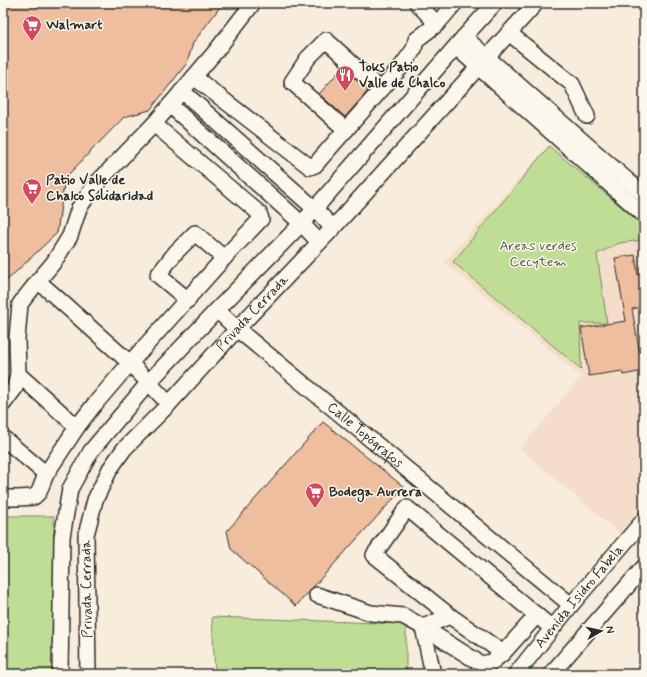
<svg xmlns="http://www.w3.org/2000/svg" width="647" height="677" font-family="Mynerve,sans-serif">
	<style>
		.built { fill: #f5dec9 }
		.green { fill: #c0dd95; stroke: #768460 }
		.building { fill: #eebe9e; stroke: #2b2b2b }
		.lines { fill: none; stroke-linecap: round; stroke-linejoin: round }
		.minor-casing { stroke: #2b2b2b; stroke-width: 18 }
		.minor { stroke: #fbf7ec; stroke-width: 15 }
		.labels { text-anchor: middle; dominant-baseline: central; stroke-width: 3; stroke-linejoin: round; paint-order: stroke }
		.poi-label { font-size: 14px; font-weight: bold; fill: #2b2b2b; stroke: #fbf7ec; text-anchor: start }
		.park-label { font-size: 14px; fill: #505846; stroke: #fbf7ec }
		.street-label { font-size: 14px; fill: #2b2b2b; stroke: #fbf7ec }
	</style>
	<rect width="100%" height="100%" fill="#f8ecdc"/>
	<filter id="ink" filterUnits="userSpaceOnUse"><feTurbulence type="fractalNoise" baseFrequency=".025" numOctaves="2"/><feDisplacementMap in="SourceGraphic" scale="8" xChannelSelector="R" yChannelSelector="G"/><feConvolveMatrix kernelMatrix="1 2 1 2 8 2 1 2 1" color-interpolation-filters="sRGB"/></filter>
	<g filter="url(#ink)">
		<path class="built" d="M549,146L644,226V510L622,535L520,449L581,377L444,262Z"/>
		<g class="green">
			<path d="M549,146L644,226V240L619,243L597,254L607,323H580L581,369L453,262Z"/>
			<path d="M3,516H54V669L52,674H3Z"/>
			<path d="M212,617L406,624V674H215Z"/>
		</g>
		<g class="building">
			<path d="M3,3H223L193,43L187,63L150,110L124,117L65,178L57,233L3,284Z"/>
			<path d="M343,67L368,91L345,117L319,94Z"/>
			<path d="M635,255L638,275L644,274V288H640L643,307L632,309L643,371L623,375L622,371L589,376L581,328L626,321L615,258Z"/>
			<path d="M323,422L404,487L296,606L231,549L227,531Z"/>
		</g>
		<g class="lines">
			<g class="minor-casing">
				<g id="minor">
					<path d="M417,3L437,24"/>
					<path d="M509,33L572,84L587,116"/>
					<path d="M464,37L644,195"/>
					<path d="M456,47L644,215"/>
					<path d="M194,77L310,167L315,165L328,150L401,67L414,49L416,40L437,24L455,3"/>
					<path d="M182,91L315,209L333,228"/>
					<path d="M170,105L302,224L319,242"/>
					<path d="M346,130L292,82L308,58L326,40L381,90"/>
					<path d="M38,281L130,363L169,404"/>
					<path d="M188,300L158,275L176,252L195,233L224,258"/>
					<path id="s1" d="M217,310L237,329L571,605"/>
					<path d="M18,374L77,427"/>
					<path d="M3,404L15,388L18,374L17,338L20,304L38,281L54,262L70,236L79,208L96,184L154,124L216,51L253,3"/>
					<path d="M3,438L46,474"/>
					<path d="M3,498H18L34,497L39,492L46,474L77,427L94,405L130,363L224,258L261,219L259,213L154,124"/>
					<path d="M317,595L371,613L403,616L423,627L481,664L492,662L503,653L537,615"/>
					<path d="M450,616L374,555L407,508L552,628"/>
					<path d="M423,627L450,616L503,653"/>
					<path d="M423,627L433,674"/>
					<path d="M60,674L62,537L70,489L91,451L149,382L217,310L305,220L464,37L495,3"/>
					<path id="s2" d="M88,674L86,535L95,500L110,469L124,449L169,404L237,329L333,228L536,3"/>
					<path id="s3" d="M516,674L571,605L644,520"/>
					<path d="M551,674L644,567"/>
				</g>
			</g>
			<use href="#minor" class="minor"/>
		</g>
	</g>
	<defs>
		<g id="supermarket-pin" transform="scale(1)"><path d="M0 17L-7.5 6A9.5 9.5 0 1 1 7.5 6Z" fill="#d1495b" stroke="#fbf7ec"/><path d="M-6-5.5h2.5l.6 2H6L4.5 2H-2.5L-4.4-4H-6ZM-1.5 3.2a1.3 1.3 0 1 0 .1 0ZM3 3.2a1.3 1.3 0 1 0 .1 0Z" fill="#fff"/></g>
		<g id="restaurant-pin" transform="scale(1)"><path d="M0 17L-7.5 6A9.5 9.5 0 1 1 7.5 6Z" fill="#d1495b" stroke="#fbf7ec"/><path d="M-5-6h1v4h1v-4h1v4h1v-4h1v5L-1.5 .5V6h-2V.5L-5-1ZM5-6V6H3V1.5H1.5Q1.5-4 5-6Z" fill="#fff"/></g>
	</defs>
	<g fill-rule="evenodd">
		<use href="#supermarket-pin" x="32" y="25"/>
		<use href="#restaurant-pin" x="345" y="75"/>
		<use href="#supermarket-pin" x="32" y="188"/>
		<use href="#supermarket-pin" x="315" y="492"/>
	</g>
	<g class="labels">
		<g class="poi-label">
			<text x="46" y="25">Walmart</text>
			<text x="359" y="67">Toks Patio<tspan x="359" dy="16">Valle de Chalco</tspan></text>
			<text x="46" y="180">Patio Valle de<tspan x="46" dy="16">Chalco Solidaridad</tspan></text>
			<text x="329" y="492">Bodega Aurrera</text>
		</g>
		<g class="park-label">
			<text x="538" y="246">Areas verdes<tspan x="538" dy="16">Cecytem</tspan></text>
		</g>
		<g class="street-label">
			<text stroke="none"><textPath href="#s2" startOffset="421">Privada Cerrada</textPath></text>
			<text stroke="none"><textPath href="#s1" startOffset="194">Calle Topógrafos</textPath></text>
			<text transform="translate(87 589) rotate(-91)">Privada Cerrada</text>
			<text stroke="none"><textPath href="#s3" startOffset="100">Avenida Isidro Fabela</textPath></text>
		</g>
	</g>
	<rect width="647" height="677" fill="none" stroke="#fbf7ec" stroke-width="16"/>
	<rect x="8" y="8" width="631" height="661" fill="none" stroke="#2b2b2b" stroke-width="1.5" filter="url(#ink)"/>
	<g transform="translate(601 631) rotate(81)" stroke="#fbf7ec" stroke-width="3" paint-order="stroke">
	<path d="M0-3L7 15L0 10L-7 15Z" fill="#2b2b2b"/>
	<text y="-6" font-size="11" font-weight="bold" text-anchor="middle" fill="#2b2b2b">N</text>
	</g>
</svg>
